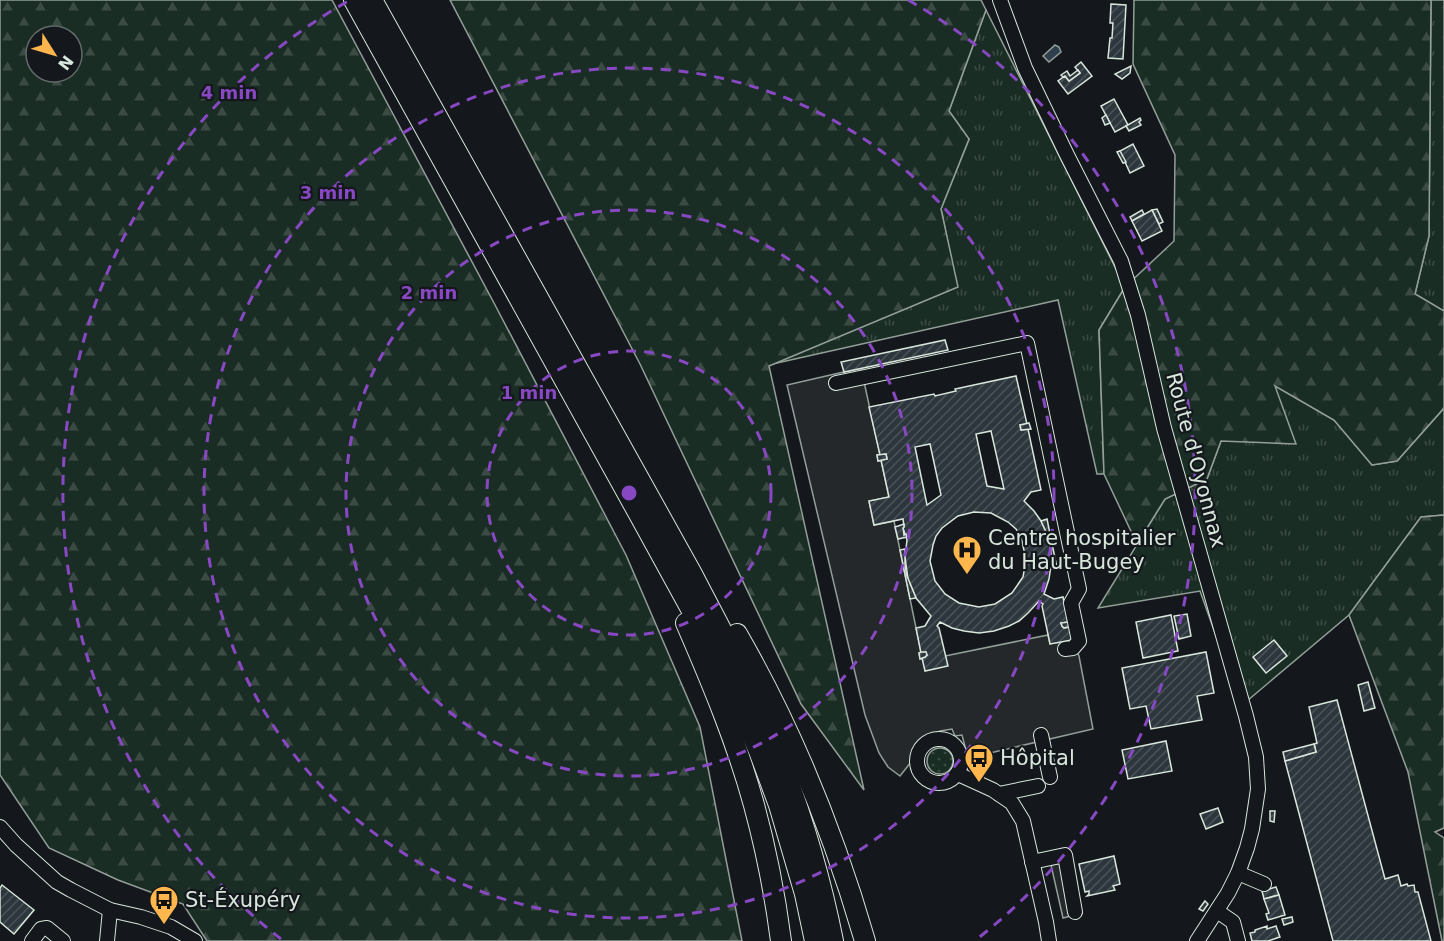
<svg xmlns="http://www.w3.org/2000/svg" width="1444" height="941" font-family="'DejaVu Sans',sans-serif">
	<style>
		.grass { fill: url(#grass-tufts); stroke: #939e99; stroke-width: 1.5 }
		.forest { fill: url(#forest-firs); stroke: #939e99; stroke-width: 1.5; fill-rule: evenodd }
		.garden { fill: url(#garden-dots); stroke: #939e99; stroke-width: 1.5 }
		.parking { fill: #24282b; stroke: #939e99; stroke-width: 1.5 }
		.water { fill: #2f3f4d; stroke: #939e99; stroke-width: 1.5 }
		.building { fill: url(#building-hatch); stroke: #d8e6dc; stroke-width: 1.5; fill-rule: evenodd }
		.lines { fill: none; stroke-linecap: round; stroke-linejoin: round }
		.minor-casing { stroke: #d8e6dc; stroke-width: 16 }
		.highway-casing { stroke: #d8e6dc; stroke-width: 22 }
		.minor { stroke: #14181c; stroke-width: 14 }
		.highway { stroke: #14181c; stroke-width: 20 }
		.ring { fill: none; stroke: #8948c3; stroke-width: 3; stroke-dasharray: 10 8 }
		.labels { text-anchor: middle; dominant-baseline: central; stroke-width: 4.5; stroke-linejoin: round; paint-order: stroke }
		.street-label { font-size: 21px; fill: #d8e6dc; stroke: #14181c }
		.poi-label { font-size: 21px; fill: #d8e6dc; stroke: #14181c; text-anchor: start }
		.centre { fill: #8948c3; stroke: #14181c; stroke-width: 3 }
		.ring-label { font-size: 18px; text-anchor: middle; font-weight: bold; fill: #8948c3; stroke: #14181c; stroke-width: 4.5; stroke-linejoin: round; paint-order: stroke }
	</style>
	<defs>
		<pattern id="grass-tufts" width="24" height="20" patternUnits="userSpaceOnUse" patternTransform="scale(1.5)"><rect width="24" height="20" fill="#1a2d24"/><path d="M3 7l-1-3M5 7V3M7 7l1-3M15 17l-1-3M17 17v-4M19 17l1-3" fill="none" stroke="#3b4b43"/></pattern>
		<pattern id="forest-firs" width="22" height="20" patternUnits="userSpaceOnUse" patternTransform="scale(1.5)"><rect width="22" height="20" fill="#1a2d24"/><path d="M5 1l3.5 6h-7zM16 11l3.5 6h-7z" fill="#3b4b43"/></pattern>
		<pattern id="garden-dots" width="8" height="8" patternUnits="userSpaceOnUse" patternTransform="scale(1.5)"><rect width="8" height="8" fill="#1a2d24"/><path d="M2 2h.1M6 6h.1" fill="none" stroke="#3b4b43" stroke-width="1.8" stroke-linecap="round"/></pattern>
		<pattern id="building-hatch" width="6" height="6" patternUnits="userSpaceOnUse" patternTransform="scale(1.5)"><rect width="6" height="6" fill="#2c363c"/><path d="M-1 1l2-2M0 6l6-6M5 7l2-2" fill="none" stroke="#4a5358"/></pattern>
	</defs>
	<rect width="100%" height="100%" fill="#14181c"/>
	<g class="grass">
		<path d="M1431,0H1444V311L1415,294L1429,236Z"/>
		<path d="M986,10L1125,287L1099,330L1104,474H1097L1058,300L768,365L957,287L941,209L969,139L949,111Z"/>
		<path d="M1274,385L1334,420L1372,465L1397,461L1444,408V515L1421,517L1349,615L1241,706L1200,591L1098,608L1165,499L1207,479L1221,441Z"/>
	</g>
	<g class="forest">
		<path d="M0,0H332L494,303L626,555L700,727L742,941H207L183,904L118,880L49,848L0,775ZM36,36H72V72H36Z"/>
		<path d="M450,0H981L986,10L949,111L969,139L941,209L958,287L769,366L864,790L801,704L640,364Z"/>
		<path d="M1134,0H1431L1429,236L1415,294L1444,311V408L1397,461L1372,465L1334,420L1275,386L1296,444L1221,441L1207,479L1165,499L1137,544L1104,474L1099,330L1125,287L1174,241L1175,155L1133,64Z"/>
		<path d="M1444,515V828L1435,832L1444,838V941H1442L1408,772L1349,615L1421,517Z"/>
	</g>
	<circle class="garden" cx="940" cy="761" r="13"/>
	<g class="parking">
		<path d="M861,368L880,455H877L878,461L881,460L889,497L869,501L874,525L894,521L921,652L919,653L920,659L945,656L1048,635L1050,644L1072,640L1079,656L1093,729L968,758L962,735L955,736L952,729L940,731L922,739L911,762L900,776L888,767L879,753L865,715L787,385Z"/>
		<path d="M1072,861L1082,913L1063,918L1051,865Z"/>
	</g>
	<path class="water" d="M1055,45L1059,47L1061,52L1049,62L1043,56Z"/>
	<g class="building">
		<path d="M1111,4L1126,5L1123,59L1108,58L1110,38H1112L1113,23H1110Z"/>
		<path d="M1081,62L1092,76L1068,94L1058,81L1065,76L1069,81L1080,73L1075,67Z"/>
		<path d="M1131,66L1130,73L1122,79L1115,74Z"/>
		<path d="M1078,70L1080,73L1069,81L1065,76L1063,77L1061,75L1067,71L1070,76Z"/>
		<path d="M1114,99L1128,125L1115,132L1101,106Z"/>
		<path d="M1106,115L1110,123L1105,125L1102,118Z"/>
		<path d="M1140,118L1141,120L1139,122L1141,125L1129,131L1126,126Z"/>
		<path d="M1133,144L1144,166L1130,173L1120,151Z"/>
		<path d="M1120,151L1126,162L1123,163L1117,152Z"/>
		<path d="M1157,209L1163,222L1159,224L1152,210Z"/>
		<path d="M1142,210L1144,214L1132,221L1130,217Z"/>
		<path d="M1152,210L1162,231L1142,241L1132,221Z"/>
		<path d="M945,340L948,350L844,372L841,362Z"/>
		<path d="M1016,376L1027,424L1020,425L1021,430L1028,429L1041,490L1031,492L1024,501L1034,511L1041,521L1049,538L1051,551V565L1049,579L1044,594L1054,599L1063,597L1068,622L1061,623L1062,626L1064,628L1070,627L1072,640L1050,644L1042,606L1043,604L1039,601L1028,613L1019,621L1009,626L994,631L979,633L964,631L952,628L940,622L937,626L939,628L948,666L925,671L922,658L925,657L927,655L926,652L921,653L916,628L925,626L931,616L916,598L908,579L905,557L907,540L903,528L904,527L903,519L874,525L869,501L889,497L881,460L887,459L886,454L880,455L869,407L934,394L935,396L956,391L955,389ZM991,431L1004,489L987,486L976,434ZM930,444L941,495L927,505L915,447ZM974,512L991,513L1008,522L1016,529L1022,541L1026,560L1023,577L1012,593L995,604L979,607L959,603L945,594L935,581L930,561L933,545L936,536L942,528L958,516Z"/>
		<path d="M1029,423L1031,429L1021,430L1020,425Z"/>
		<path d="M886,454L887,459L878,461L877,455Z"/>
		<path d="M1047,519L1057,568L1051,569V547L1047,534L1041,521Z"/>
		<path d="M904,524V527L903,528L904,535L906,534L907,537L898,539L895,527Z"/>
		<path d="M905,549V565L907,576L916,598L910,599L900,550Z"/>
		<path d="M1187,614L1191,636L1179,639L1174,616Z"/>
		<path d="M1171,615L1178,651L1143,658L1136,622Z"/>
		<path d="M1068,622L1072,626L1064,628L1062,626L1061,623Z"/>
		<path d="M1274,640L1287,656L1266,673L1253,657Z"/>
		<path d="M921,652H926L927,655L925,657L920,659L919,653Z"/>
		<path d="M1206,652L1214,693L1197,696L1202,720L1151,729L1146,706L1130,709L1122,668Z"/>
		<path d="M1368,682L1375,708L1364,711L1358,685Z"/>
		<path d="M1337,700L1385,879L1398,875L1401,886L1407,884L1408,886L1414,885L1415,892H1418L1431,941H1333L1285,761L1316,752L1314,744L1317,743L1309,707Z"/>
		<path d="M1166,741L1172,771L1128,779L1122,750Z"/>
		<path d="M1314,744L1316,752L1285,761L1283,752Z"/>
		<path d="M1218,808L1223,822L1206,829L1200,814Z"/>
		<path d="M1270,811H1275L1274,822L1270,821Z"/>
		<path d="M1114,856L1120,884L1113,886L1115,890L1087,896L1089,894V891L1085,892L1079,864Z"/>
		<path d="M2,885L34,910L14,934L0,922V888Z"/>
		<path d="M1276,887L1279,895L1264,899L1262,891Z"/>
		<path d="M1279,895L1285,915L1268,920L1266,914L1269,913L1264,899Z"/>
		<path d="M1205,901L1208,904L1203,911L1199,909Z"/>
		<path d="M1292,917L1293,922L1284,925L1282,919Z"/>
		<path d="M1267,926V929L1276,926L1280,937L1268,941H1252L1250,933L1255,932V930Z"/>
	</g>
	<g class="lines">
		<g class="minor-casing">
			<g id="minor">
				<path d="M1000,0L1025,68L1067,155L1121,261L1138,315L1164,428L1246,716L1256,757L1258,789L1252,829L1247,848L1238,873L1228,893L1197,941"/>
				<path d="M836,383L1027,343L1079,589L1071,603L1079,641L1073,648L1065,649"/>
				<path d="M1041,735L1050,777"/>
				<circle cx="939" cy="761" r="22"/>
				<path d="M958,774L993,790L1012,803L1023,821L1046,922L1049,941"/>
				<path d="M999,794L1038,786"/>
				<path d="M0,827L16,845L57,882L71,890L110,910L141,917L171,927L195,941"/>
				<path d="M1032,862L1065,855L1075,912"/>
				<path d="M1238,873L1264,884"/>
				<path d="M1217,911L1233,922L1238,941"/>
				<path d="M32,941L41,929L47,928L63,941"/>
				<path d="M107,941L110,910"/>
			</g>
		</g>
		<g class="highway-casing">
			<g id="highway">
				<path d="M354,0L640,516L708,640L728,680L759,751L779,805L805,894L815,941"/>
				<path d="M372,0L692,574C714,617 738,660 758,705C791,781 817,860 833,941"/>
				<path d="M686,623C712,683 737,743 754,805C766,849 775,895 781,941"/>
				<path d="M737,634C793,731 834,834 865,941"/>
			</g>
		</g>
		<use href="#minor" class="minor"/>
		<use href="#highway" class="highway"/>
	</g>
	<g class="ring">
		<circle cx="629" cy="493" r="142"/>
		<circle cx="629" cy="493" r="283"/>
		<circle cx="629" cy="493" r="425"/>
		<path d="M281 939A566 566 0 0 1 350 0M908 0A566 566 0 0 1 977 939"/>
	</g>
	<defs>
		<g id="hospital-pin" transform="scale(1.5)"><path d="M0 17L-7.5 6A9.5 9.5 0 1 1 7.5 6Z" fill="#ffb74d" stroke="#14181c"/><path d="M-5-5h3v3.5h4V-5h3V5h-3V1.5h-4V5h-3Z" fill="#111"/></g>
		<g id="bus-pin" transform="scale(1.5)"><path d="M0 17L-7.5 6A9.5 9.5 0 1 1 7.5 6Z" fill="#ffb74d" stroke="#14181c"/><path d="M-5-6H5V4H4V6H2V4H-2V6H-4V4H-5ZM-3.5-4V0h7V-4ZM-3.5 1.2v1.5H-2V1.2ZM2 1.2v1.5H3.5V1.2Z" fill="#111"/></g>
	</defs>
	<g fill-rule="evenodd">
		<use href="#hospital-pin" x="967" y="550"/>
		<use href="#bus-pin" x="979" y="758"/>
		<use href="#bus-pin" x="164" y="900"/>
	</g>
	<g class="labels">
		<g class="street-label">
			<text transform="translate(1196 460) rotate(75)">Route d'Oyonnax</text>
		</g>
		<g class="poi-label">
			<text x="988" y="538">Centre hospitalier<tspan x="988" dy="24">du Haut-Bugey</tspan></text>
			<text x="1000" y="758">Hôpital</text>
			<text x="185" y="900">St-Éxupéry</text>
		</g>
	</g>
	<circle cx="629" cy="493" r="9" class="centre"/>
	<g class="ring-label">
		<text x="229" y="99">4 min</text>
		<text x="328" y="199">3 min</text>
		<text x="429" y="299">2 min</text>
		<text x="529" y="399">1 min</text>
	</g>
	<g transform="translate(54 54) rotate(127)"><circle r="28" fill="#14181c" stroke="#626a69" stroke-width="1.5"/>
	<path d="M0-4.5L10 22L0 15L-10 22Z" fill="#ffb74d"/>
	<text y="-9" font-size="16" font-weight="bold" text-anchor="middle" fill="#d8e6dc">N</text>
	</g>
</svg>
